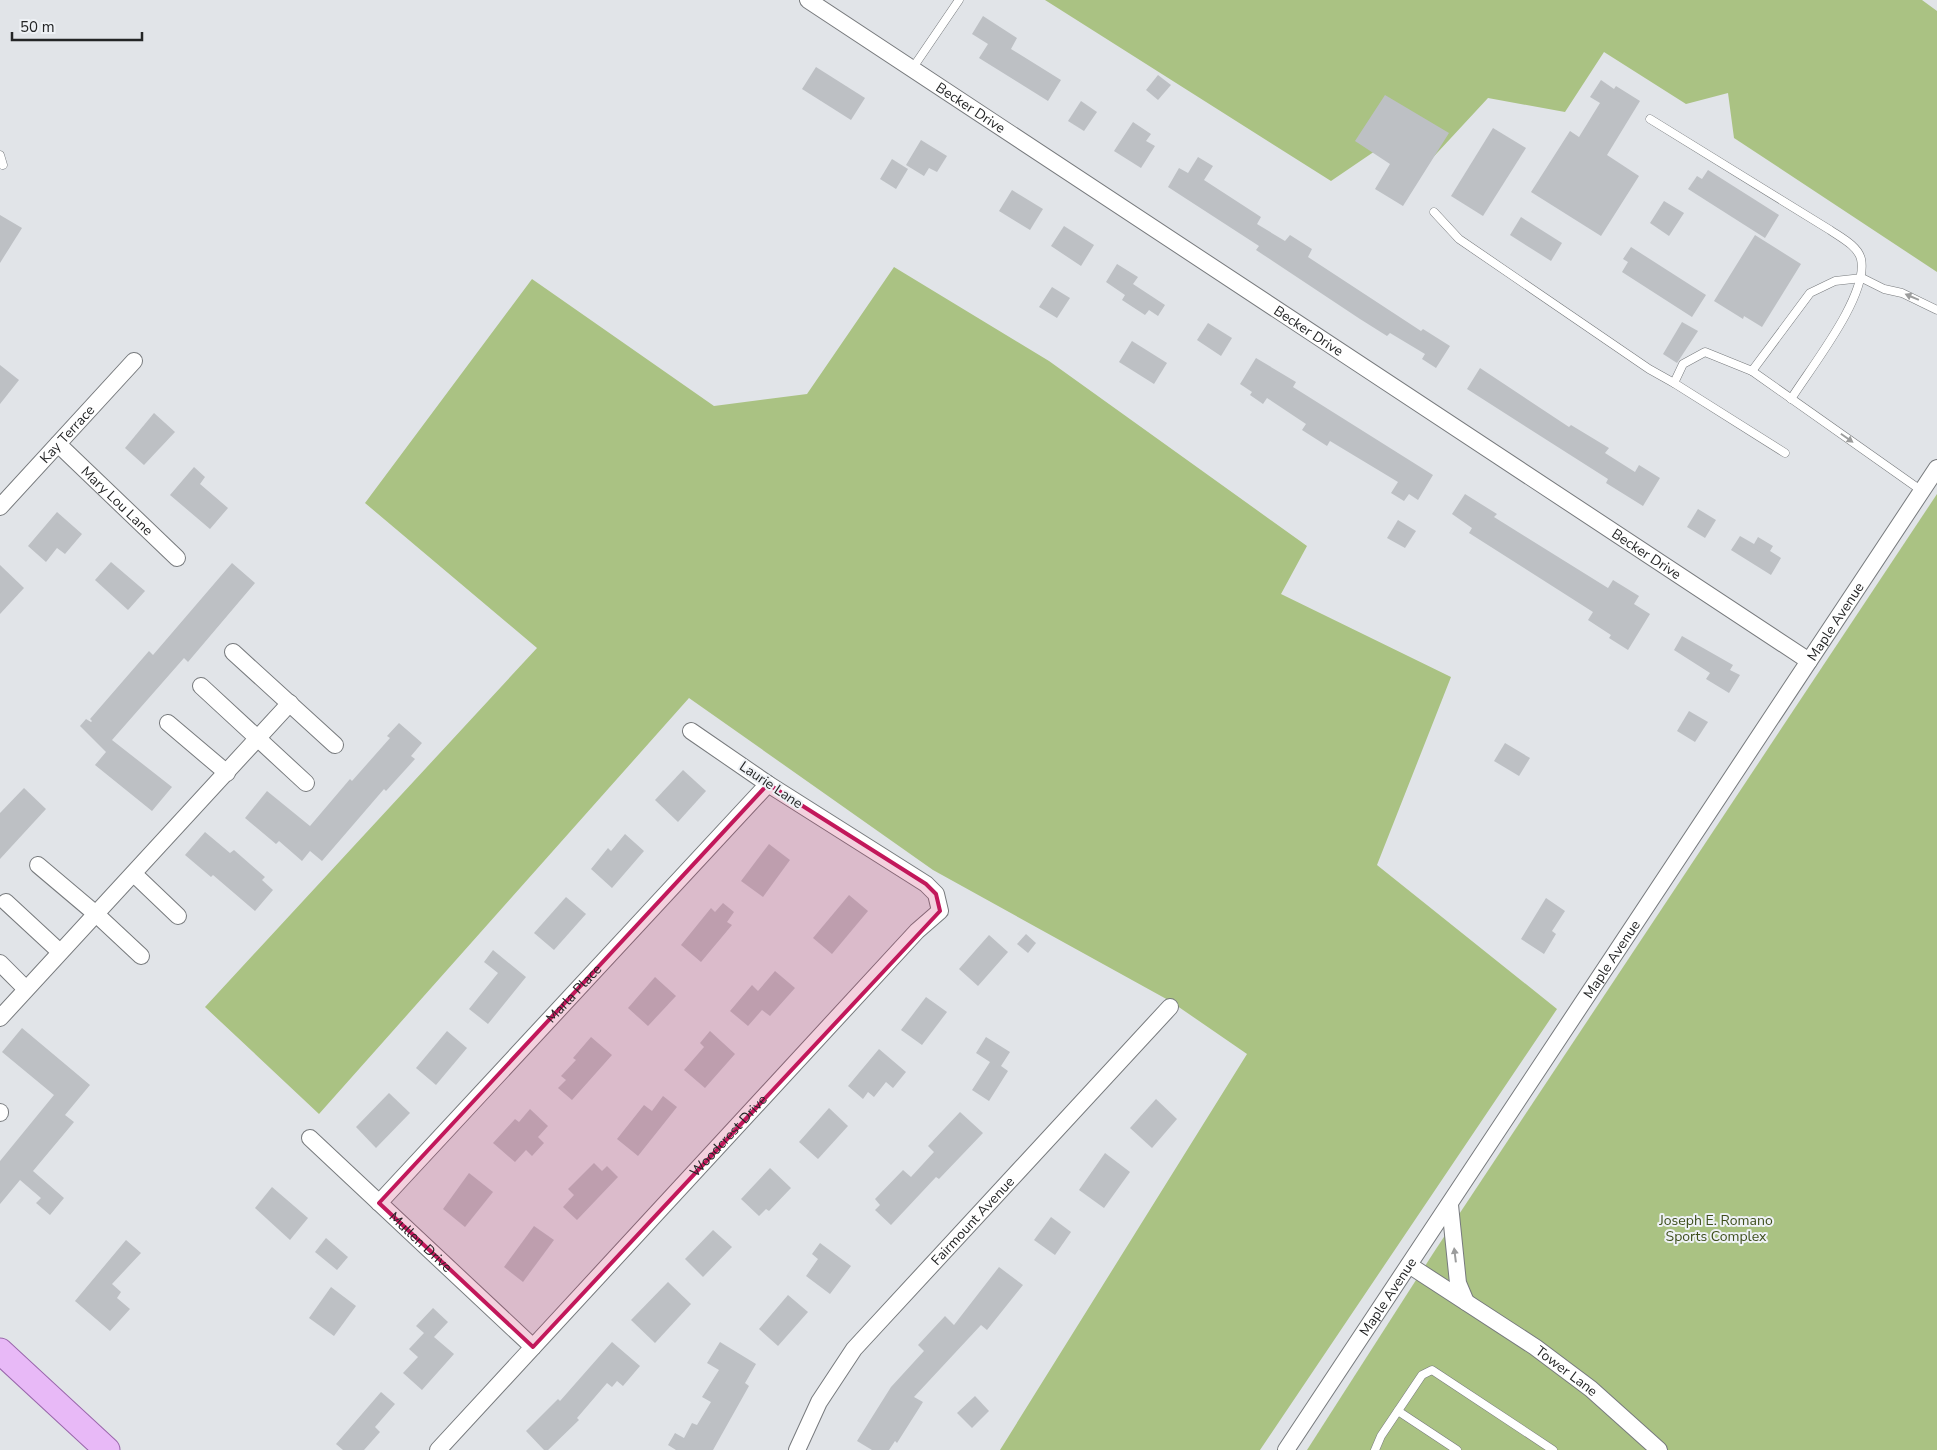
<svg xmlns="http://www.w3.org/2000/svg" width="1937" height="1450" font-family="'Nunito Sans',sans-serif">
	<style>
		.green { fill: #aac283 }
		.building { fill: #bdc0c4 }
		.lines { fill: none; stroke-linecap: round; stroke-linejoin: round }
		.service-casing { stroke: #777a7d; stroke-width: 9 }
		.minor-casing { stroke: #777a7d; stroke-width: 18 }
		.primary-casing { stroke: #9967ab; stroke-width: 27 }
		.service { stroke: #fff; stroke-width: 8 }
		.minor { stroke: #fff; stroke-width: 16 }
		.primary { stroke: #e8b9f7; stroke-width: 25 }
		.oneway { fill: #9c9d9d }
		.marked { fill: #c2185b; fill-opacity: 0.2; stroke: #c2185b; stroke-width: 4; stroke-linejoin: round }
		.labels { text-anchor: middle; dominant-baseline: central; stroke-width: 4; stroke-linejoin: round; paint-order: stroke }
		.street-label { font-size: 14px; fill: #242526; stroke: #eef1f5 }
		.park-label { font-size: 14px; fill: #3d4e1b; stroke: #eef1f5 }
	</style>
	<rect width="100%" height="100%" fill="#e1e4e8"/>
	<g class="green">
		<path d="M1045,0H1922L1937,11V272L1734,138L1728,93L1686,104L1604,52L1565,112L1488,98L1425,166L1378,149L1331,181Z"/>
		<path d="M894,267L1049,361L1307,546L1281,594L1451,677L1377,865L1557,1009L1260,1450H1000L1247,1054L1170,1001L933,870L689,698L319,1114L205,1007L537,648L365,503L532,279L714,406L807,394Z"/>
		<path d="M1937,494V1450H1307L1434,1252Z"/>
	</g>
	<g class="building">
		<path d="M983,16L1017,38L1011,49L1061,80L1048,101L979,58L988,44L972,34Z"/>
		<path d="M816,67L865,98L851,120L802,89Z"/>
		<path d="M1158,75L1171,85L1158,100L1146,90Z"/>
		<path d="M1601,80L1614,89L1616,86L1640,101L1607,155L1639,176L1601,236L1531,192L1570,131L1579,137L1600,103L1590,97Z"/>
		<path d="M1385,95L1449,133L1403,206L1375,189L1390,164L1355,141Z"/>
		<path d="M1081,101L1097,112L1084,131L1068,121Z"/>
		<path d="M1133,122L1151,134L1146,141L1155,146L1141,168L1114,151Z"/>
		<path d="M1493,128L1526,148L1483,216L1451,196Z"/>
		<path d="M921,140L947,156L937,172L929,168L924,176L906,165Z"/>
		<path d="M1198,157L1213,166L1204,180L1261,217L1257,224L1285,241L1290,235L1312,249L1308,257L1421,331L1423,329L1450,346L1436,368L1422,359L1425,354L1390,333L1387,336L1360,319L1256,250L1259,246L1168,187L1179,168L1188,173Z"/>
		<path d="M892,159L908,169L896,189L880,179Z"/>
		<path d="M1708,170L1779,215L1765,238L1688,189L1697,176L1702,179Z"/>
		<path d="M1012,190L1043,209L1030,230L999,211Z"/>
		<path d="M1664,201L1684,213L1669,236L1650,223Z"/>
		<path d="M0,215L22,228L0,263Z"/>
		<path d="M1521,217L1562,243L1551,261L1510,235Z"/>
		<path d="M1064,226L1094,245L1081,266L1051,246Z"/>
		<path d="M1755,235L1801,264L1762,327L1744,316L1743,319L1714,301Z"/>
		<path d="M1631,247L1706,295L1692,317L1622,272L1628,262L1623,259Z"/>
		<path d="M1117,264L1138,277L1133,284L1165,305L1158,316L1149,310L1145,315L1122,300L1125,295L1106,282Z"/>
		<path d="M1052,287L1070,298L1057,318L1039,307Z"/>
		<path d="M1682,322L1698,331L1677,363L1663,354Z"/>
		<path d="M1208,323L1232,338L1221,356L1197,340Z"/>
		<path d="M1132,341L1167,363L1154,384L1119,362Z"/>
		<path d="M1256,358L1296,382L1293,387L1433,475L1418,500L1409,494L1404,501L1391,493L1398,482L1330,441L1327,446L1302,430L1306,424L1267,398L1263,404L1250,395L1252,392L1240,384Z"/>
		<path d="M0,365L19,380L0,404Z"/>
		<path d="M1480,368L1569,427L1571,425L1609,448L1605,453L1635,472L1639,465L1660,478L1643,506L1606,483L1608,479L1467,389Z"/>
		<path d="M154,413L175,432L144,465L125,448Z"/>
		<path d="M194,467L205,477L200,484L228,508L210,529L170,495Z"/>
		<path d="M1465,494L1497,514L1494,517L1608,588L1613,580L1639,596L1634,604L1650,614L1628,650L1609,638L1611,635L1588,620L1593,612L1469,533L1472,528L1452,514Z"/>
		<path d="M1698,509L1716,520L1705,538L1687,527Z"/>
		<path d="M57,512L82,534L65,554L57,548L46,562L28,546Z"/>
		<path d="M1398,520L1416,531L1405,548L1387,538Z"/>
		<path d="M1740,536L1754,544L1758,537L1773,546L1770,551L1781,558L1771,575L1731,550Z"/>
		<path d="M111,562L145,591L128,610L95,580Z"/>
		<path d="M232,563L255,583L188,662L184,658L112,740L172,787L152,811L95,765L106,752L80,726L86,719L91,722L92,721L90,719L149,651L153,655Z"/>
		<path d="M0,565L24,588L0,614Z"/>
		<path d="M1682,636L1733,665L1730,670L1740,675L1729,693L1706,679L1710,673L1674,650Z"/>
		<path d="M1689,711L1708,722L1695,742L1677,731Z"/>
		<path d="M399,723L422,743L411,756L415,759L386,791L384,789L322,861L310,851L302,861L279,841L276,844L245,818L267,791L310,826L350,779L352,781L390,738L387,736Z"/>
		<path d="M1505,743L1530,758L1519,776L1494,761Z"/>
		<path d="M683,770L706,791L678,822L655,800Z"/>
		<path d="M24,788L46,809L0,859V813Z"/>
		<path d="M205,832L230,853L234,850L265,877L262,880L273,890L255,911L213,875L211,877L185,855Z"/>
		<path d="M625,834L644,851L612,888L591,869L608,848L611,851Z"/>
		<path d="M769,844L790,860L763,897L741,881Z"/>
		<path d="M849,895L868,911L832,954L813,938Z"/>
		<path d="M566,897L586,914L554,950L534,933Z"/>
		<path d="M1546,898L1565,911L1552,931L1556,934L1544,954L1521,939Z"/>
		<path d="M723,903L734,912L727,922L732,925L701,962L681,945L711,908L715,912Z"/>
		<path d="M1026,934L1036,943L1028,953L1017,944Z"/>
		<path d="M989,935L1008,952L978,986L959,969Z"/>
		<path d="M493,950L526,977L488,1024L469,1009L498,973L484,962Z"/>
		<path d="M775,971L795,988L770,1016L762,1010L748,1026L730,1011L752,985L758,991Z"/>
		<path d="M655,977L676,996L648,1026L628,1008Z"/>
		<path d="M926,997L947,1012L922,1045L901,1030Z"/>
		<path d="M22,1028L90,1085L65,1115L74,1122L33,1171L64,1198L50,1215L36,1203L41,1198L20,1180L0,1204V1161L54,1095L2,1052Z"/>
		<path d="M447,1031L467,1048L436,1085L416,1068Z"/>
		<path d="M710,1031L735,1054L705,1088L684,1070L704,1047L700,1043Z"/>
		<path d="M591,1037L612,1055L572,1100L558,1088L566,1080L561,1076L576,1060L573,1058Z"/>
		<path d="M986,1037L1010,1052L1001,1066L1008,1071L989,1101L972,1090L990,1062L976,1053Z"/>
		<path d="M879,1049L906,1072L893,1088L886,1082L874,1097L868,1092L863,1099L848,1086Z"/>
		<path d="M389,1093L410,1113L376,1148L356,1127Z"/>
		<path d="M663,1096L677,1107L638,1156L617,1139L644,1105L652,1111Z"/>
		<path d="M1156,1099L1177,1119L1152,1148L1130,1128Z"/>
		<path d="M829,1108L848,1126L818,1159L799,1142Z"/>
		<path d="M530,1109L548,1126L538,1137L544,1143L532,1156L526,1150L515,1162L493,1143L515,1119L519,1122Z"/>
		<path d="M960,1112L983,1133L939,1179L936,1177L891,1225L875,1210L880,1205L875,1199L903,1170L911,1177L934,1152L928,1146Z"/>
		<path d="M1105,1153L1130,1172L1104,1208L1079,1190Z"/>
		<path d="M594,1163L602,1171L607,1166L618,1177L577,1220L563,1207L574,1195L568,1189Z"/>
		<path d="M770,1168L791,1188L769,1211L766,1209L759,1216L741,1199Z"/>
		<path d="M469,1173L493,1192L465,1227L443,1209Z"/>
		<path d="M272,1187L308,1218L290,1240L255,1208Z"/>
		<path d="M1051,1217L1071,1232L1055,1255L1034,1240Z"/>
		<path d="M534,1226L554,1240L523,1282L504,1267Z"/>
		<path d="M713,1230L732,1247L703,1277L685,1259Z"/>
		<path d="M326,1238L348,1257L337,1270L315,1252Z"/>
		<path d="M126,1240L141,1253L112,1284L121,1292L117,1298L130,1309L110,1331L75,1301Z"/>
		<path d="M820,1243L851,1266L830,1294L806,1276L818,1259L812,1254Z"/>
		<path d="M999,1267L1023,1285L987,1330L981,1325L914,1397L923,1402L897,1443L895,1441L889,1450H872L857,1441L891,1387L924,1351L918,1345L945,1316L954,1325Z"/>
		<path d="M668,1282L691,1304L655,1343L631,1320Z"/>
		<path d="M331,1287L356,1306L334,1336L309,1318Z"/>
		<path d="M788,1295L808,1312L778,1346L759,1329Z"/>
		<path d="M433,1308L448,1322L434,1337L454,1354L422,1390L403,1373L418,1357L409,1349L424,1333L416,1326Z"/>
		<path d="M612,1342L640,1366L623,1386L617,1381L612,1387L607,1383L577,1418L579,1420L548,1450H544L526,1431L558,1399L560,1401Z"/>
		<path d="M720,1342L756,1364L745,1383L749,1386L713,1450H676L668,1445L675,1433L684,1438L692,1423L697,1425L711,1402L702,1397L719,1370L707,1363Z"/>
		<path d="M381,1392L395,1404L375,1427L380,1432L364,1450H343L336,1444Z"/>
		<path d="M975,1396L989,1411L972,1428L957,1413Z"/>
	</g>
	<g class="lines">
		<g class="service-casing">
			<g id="service">
				<path d="M912,69L959,0"/>
				<path d="M1650,119L1830,230C1840,237 1858,246 1861,259C1869,295 1811,367 1791,399"/>
				<path d="M0,155L3,165"/>
				<path d="M1434,212L1459,239L1649,369L1674,383L1683,364L1705,352L1752,371L1810,293L1835,281L1862,278L1884,289L1902,293L1937,310"/>
				<path d="M1752,371L1922,491"/>
				<path d="M1674,383L1785,453"/>
				<path d="M1398,1411L1457,1450"/>
				<path d="M1375,1450L1381,1436L1422,1375L1432,1370L1553,1450"/>
			</g>
		</g>
		<g class="minor-casing">
			<g id="minor">
				<path id="s1" d="M808,0L1809,661"/>
				<path id="s2" d="M58,444L177,558"/>
				<path id="s3" d="M0,507L134,361"/>
				<path d="M233,652L335,745"/>
				<path d="M201,686L306,783"/>
				<path d="M168,723L227,773"/>
				<path d="M38,865L96,914L141,956"/>
				<path d="M134,874L178,916"/>
				<path d="M6,902L60,952"/>
				<path d="M0,963L26,989"/>
				<path d="M0,1018L290,703"/>
				<path d="M0,1112V1113"/>
				<path id="s4" d="M310,1138L533,1347"/>
				<path id="s5" d="M379,1203L768,784"/>
				<path d="M1450,1205L1458,1283L1466,1302"/>
				<path id="s6" d="M1409,1265L1535,1347L1591,1389L1659,1450"/>
				<path id="s7" d="M438,1450L917,931L940,911L936,894L926,884L768,784L691,731"/>
				<path id="s8" d="M797,1450L819,1402L854,1349L1170,1007"/>
				<path id="s9" d="M1286,1450L1937,468"/>
			</g>
		</g>
		<g class="primary-casing">
			<path id="primary" d="M0,1351L107,1450"/>
		</g>
		<use href="#service" class="service"/>
		<use href="#minor" class="minor"/>
		<use href="#primary" class="primary"/>
	</g>
	<defs><path id="oneway-solid" d="M-6-.8H1V-3.2L6.5 0L1 3.2V.8H-6Z" transform="scale(1.25)"/></defs>
	<g class="oneway">
		<use href="#oneway-solid" transform="translate(1912 297) rotate(-157)"/>
		<use href="#oneway-solid" transform="translate(1847 438) rotate(35)"/>
		<use href="#oneway-solid" transform="translate(1455 1255) rotate(-97)"/>
	</g>
	<path class="marked" d="M768,784L926,884L936,894L940,911L533,1347L379,1203Z"/>
	<g class="labels">
		<g class="street-label">
			<text stroke="none"><textPath href="#s1" startOffset="195">Becker Drive</textPath></text>
			<text stroke="none"><textPath href="#s1" startOffset="600">Becker Drive</textPath></text>
			<text stroke="none"><textPath href="#s3" startOffset="99">Kay Terrace</textPath></text>
			<text stroke="none"><textPath href="#s2" startOffset="82">Mary Lou Lane</textPath></text>
			<text stroke="none"><textPath href="#s1" startOffset="1005">Becker Drive</textPath></text>
			<text stroke="none"><textPath href="#s9" startOffset="994">Maple Avenue</textPath></text>
			<text transform="translate(771 785) rotate(34)">Laurie Lane</text>
			<text stroke="none"><textPath href="#s9" startOffset="589">Maple Avenue</textPath></text>
			<text stroke="none"><textPath href="#s5" startOffset="286">Marla Place</textPath></text>
			<text stroke="none"><textPath href="#s7" startOffset="428">Woodcrest Drive</textPath></text>
			<text stroke="none"><textPath href="#s8" startOffset="291">Fairmount Avenue</textPath></text>
			<text stroke="none"><textPath href="#s4" startOffset="152">Mullen Drive</textPath></text>
			<text stroke="none"><textPath href="#s9" startOffset="184">Maple Avenue</textPath></text>
			<text stroke="none"><textPath href="#s6" startOffset="190">Tower Lane</textPath></text>
		</g>
		<g class="park-label">
			<text x="1716" y="1220">Joseph E. Romano<tspan x="1716" dy="16">Sports Complex</tspan></text>
		</g>
	</g>
	<path d="M12 32v8h130v-8" fill="none" stroke="#242526" stroke-width="2.5"/>
	<text x="20" y="32" font-size="15" fill="#242526" stroke="#eef1f5" stroke-width="4" paint-order="stroke">50 m</text>
</svg>
